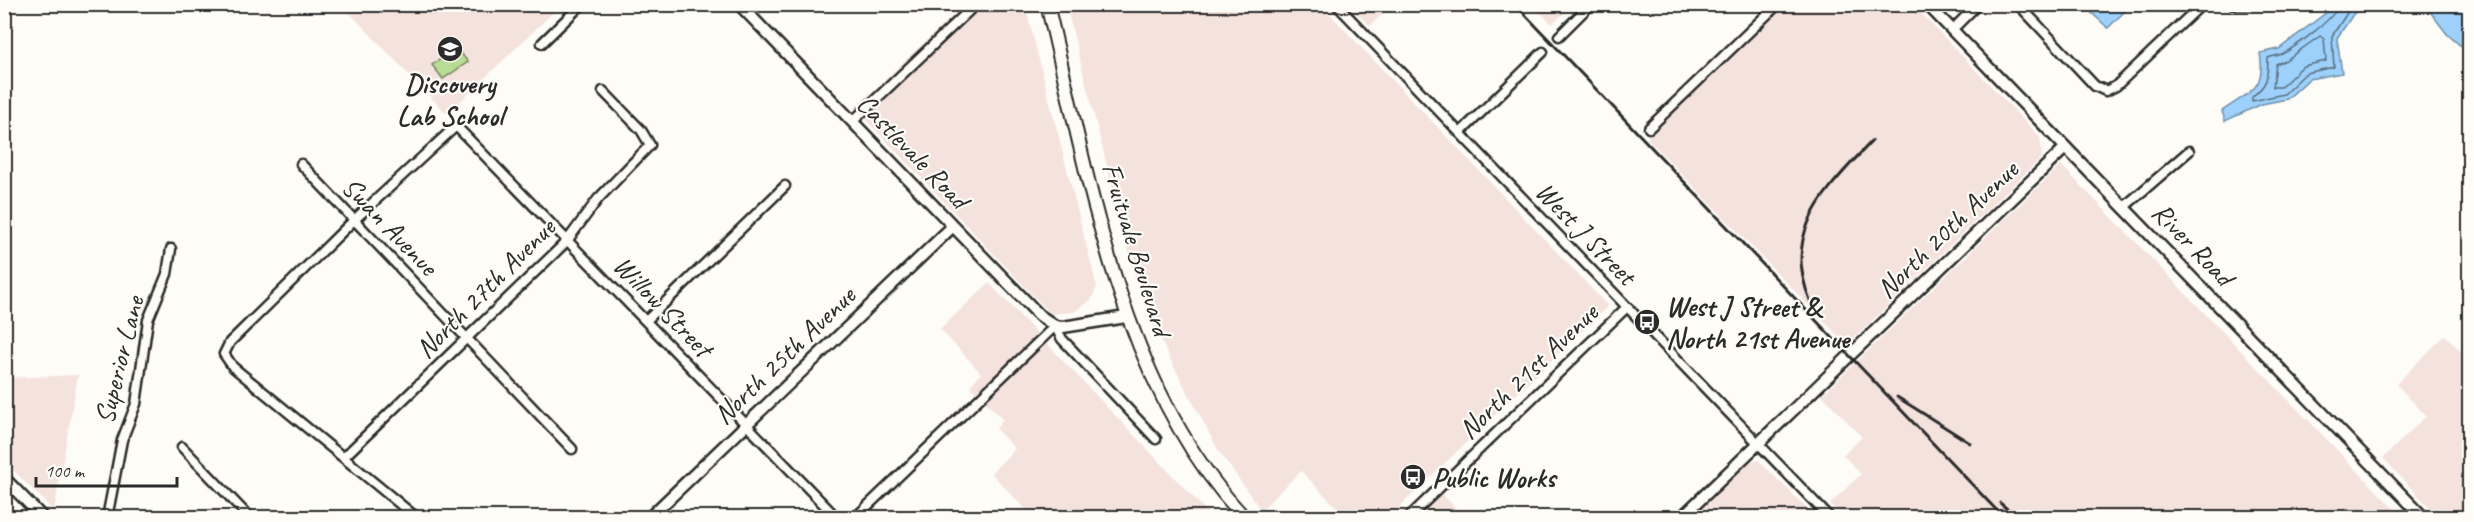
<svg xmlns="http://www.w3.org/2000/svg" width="2474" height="522" font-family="Caveat,sans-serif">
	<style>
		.built { fill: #f4e2dd }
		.green { fill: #b8db95; stroke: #728360; stroke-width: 1.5 }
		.water { fill: #9dd1fb; stroke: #6f8fa8; stroke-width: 1.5 }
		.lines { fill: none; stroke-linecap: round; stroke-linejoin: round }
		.shore { stroke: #596d7e; stroke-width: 1.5 }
		.minor-casing { stroke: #2b2b2b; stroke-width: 13 }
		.tertiary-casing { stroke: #2b2b2b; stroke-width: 15 }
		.secondary-casing { stroke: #2b2b2b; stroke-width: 16 }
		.minor { stroke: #fdfcf7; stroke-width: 8 }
		.tertiary { stroke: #fdfcf7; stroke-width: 10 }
		.secondary { stroke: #fdfcf7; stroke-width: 12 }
		.rail { stroke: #2b2b2b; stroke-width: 3 }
		.labels { text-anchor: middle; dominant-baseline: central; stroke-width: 4.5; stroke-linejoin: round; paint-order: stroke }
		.poi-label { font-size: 28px; font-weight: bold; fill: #2b2b2b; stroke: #fdfcf7; text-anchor: start }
		.street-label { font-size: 28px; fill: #2b2b2b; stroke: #fdfcf7 }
	</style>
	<rect width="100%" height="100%" fill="#fdfcf7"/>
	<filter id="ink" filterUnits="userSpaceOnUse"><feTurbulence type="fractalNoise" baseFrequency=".0167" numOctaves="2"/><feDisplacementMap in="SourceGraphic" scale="12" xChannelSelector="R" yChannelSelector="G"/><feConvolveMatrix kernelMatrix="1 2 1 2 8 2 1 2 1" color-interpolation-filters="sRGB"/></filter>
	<g filter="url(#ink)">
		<g class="built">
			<path d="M1912,4L2040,137L2042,157L1847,345L1647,138L1786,5Z"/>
			<path d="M342,5H561L447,114Z"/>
			<path d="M964,5H1025L1097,287L1091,300L1074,312L1052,314L1046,309L855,108Z"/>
			<path d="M1066,5H1321L1608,306L1389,517H1346L1301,471L1261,510L1218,450L1165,349L1138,287Z"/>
			<path d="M1348,5H1392L1370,26Z"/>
			<path d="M1533,5H1573L1552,24Z"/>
			<path d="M2061,165L2337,450L2402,517H1843L1830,504L1861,474L1843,455L1862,437L1822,395Z"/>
			<path d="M989,283L1212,517H1033L991,473L1015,449L996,429L1003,420L970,386L981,373L940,329Z"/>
			<path d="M2445,335L2469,360V517H2438L2383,458L2426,416L2396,384Z"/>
			<path d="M78,375L54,511L5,462V378Z"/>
			<path d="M1758,460L1816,517H1690L1748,462Z"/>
			<path d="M1442,494L1464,517H1418L1441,494Z"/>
		</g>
		<path class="green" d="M457,48L468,62L443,79L432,65Z"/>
		<g class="water">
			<path d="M2132,4L2108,28L2083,5V4Z"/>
			<path d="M2336,5H2372L2354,13L2337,38L2342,73L2309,79L2287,99L2262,104L2225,121L2222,111C2250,91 2266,90 2260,53L2279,49Z"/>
			<path d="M2425,5H2469V53L2447,34Z"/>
		</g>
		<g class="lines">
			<g class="shore">
				<path d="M2339,4C2337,17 2294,48 2282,54C2278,56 2272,56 2268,58C2267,78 2269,83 2252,97V101L2284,94L2306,73L2334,67L2332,36L2349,10L2358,4"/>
				<path d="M2320,36L2324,39L2326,61L2303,66L2281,87H2273L2276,64L2286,60Z"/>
			</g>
			<g class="minor-casing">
				<g id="minor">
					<path d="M1336,4L1830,518"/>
					<path d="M2018,4L2095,86L2106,91L2116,86L2201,5L2205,4"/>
					<path d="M2233,4H2270"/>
					<path d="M1952,30L1978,4"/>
					<path d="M1559,36L1591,4"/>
					<path d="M542,43L582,4"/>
					<path d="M852,122L976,4"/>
					<path d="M1649,128L1778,4"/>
					<path d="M1460,133L1543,52"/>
					<path d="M301,164L572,449"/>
					<path d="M2123,208L2189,151"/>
					<path d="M647,320L785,186"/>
					<path d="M182,447L250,518"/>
					<path d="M345,456L567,241L598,199L650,145L641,130L603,91"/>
					<path d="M107,518L122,440L136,404L148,320L167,274L171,249"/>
					<path d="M417,518L233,367L224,354L230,342L353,221L456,126L837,518"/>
					<path d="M855,518L1055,326L1062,339L1156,439"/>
					<path d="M1408,518L1627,307"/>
				</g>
			</g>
			<g class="tertiary-casing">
				<g id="tertiary">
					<path d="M739,4L1039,315L1055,326L1063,327L1126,317"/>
					<path d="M1927,4L2424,518"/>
					<path d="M4,478L43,518"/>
					<path d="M649,518L952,227"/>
					<path d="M1681,518L2064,149"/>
				</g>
			</g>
			<g class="secondary-casing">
				<path id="secondary" d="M1047,4C1089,175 1119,386 1245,518"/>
			</g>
			<use href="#minor" class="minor"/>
			<use href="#tertiary" class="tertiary"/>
			<use href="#secondary" class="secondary"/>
			<g class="rail">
				<path d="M1515,4L2004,518"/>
				<path d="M1817,315C1776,237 1821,195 1872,141"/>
				<path d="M1897,397L1970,443"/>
				<path d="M2000,503L2018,518"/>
			</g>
		</g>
	</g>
	<defs>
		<g id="school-disc" transform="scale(1.35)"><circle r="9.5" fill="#2b2b2b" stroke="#fdfcf7"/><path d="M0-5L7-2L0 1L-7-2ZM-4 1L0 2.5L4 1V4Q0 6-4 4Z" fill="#fff"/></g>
		<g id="bus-disc" transform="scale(1.35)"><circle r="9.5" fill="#2b2b2b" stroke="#fdfcf7"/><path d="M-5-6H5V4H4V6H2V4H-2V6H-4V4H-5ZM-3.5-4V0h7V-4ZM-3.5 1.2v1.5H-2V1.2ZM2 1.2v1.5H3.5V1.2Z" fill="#fff"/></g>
	</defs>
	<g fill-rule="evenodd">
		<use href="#school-disc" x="450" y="49"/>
		<use href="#bus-disc" x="1647" y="322"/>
		<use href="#bus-disc" x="1413" y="477"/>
	</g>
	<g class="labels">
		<g class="poi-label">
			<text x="450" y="83" text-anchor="middle">Discovery<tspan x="450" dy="32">Lab School</tspan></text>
			<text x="1666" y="306">West J Street &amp;<tspan x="1666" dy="32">North 21st Avenue</tspan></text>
			<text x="1432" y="477">Public Works</text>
		</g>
		<g class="street-label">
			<text transform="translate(913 151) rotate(46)">Castlevale Road</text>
			<text transform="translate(390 226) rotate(46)">Swan Avenue</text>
			<text transform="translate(1947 229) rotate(-44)">North 20th Avenue</text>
			<text transform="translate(1586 233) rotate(46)">West J Street</text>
			<text transform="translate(2193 244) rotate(46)">River Road</text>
			<text transform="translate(1137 249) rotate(73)">Fruitvale Boulevard</text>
			<text transform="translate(485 288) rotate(-45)">North 27th Avenue</text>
			<text transform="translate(663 306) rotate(46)">Willow Street</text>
			<text transform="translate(784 355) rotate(-44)">North 25th Avenue</text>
			<text transform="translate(119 360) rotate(-76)">Superior Lane</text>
			<text transform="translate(1528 371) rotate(-44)">North 21st Avenue</text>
		</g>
	</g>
	<rect width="2474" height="522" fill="none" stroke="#fdfcf7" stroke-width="24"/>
	<rect x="12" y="12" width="2450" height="498" fill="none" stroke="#2b2b2b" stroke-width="2" filter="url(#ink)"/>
	<path d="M36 477v9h141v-9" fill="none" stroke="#2b2b2b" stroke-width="3"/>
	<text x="45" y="477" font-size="18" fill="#2b2b2b" stroke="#fdfcf7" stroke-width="4.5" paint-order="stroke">100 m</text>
</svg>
